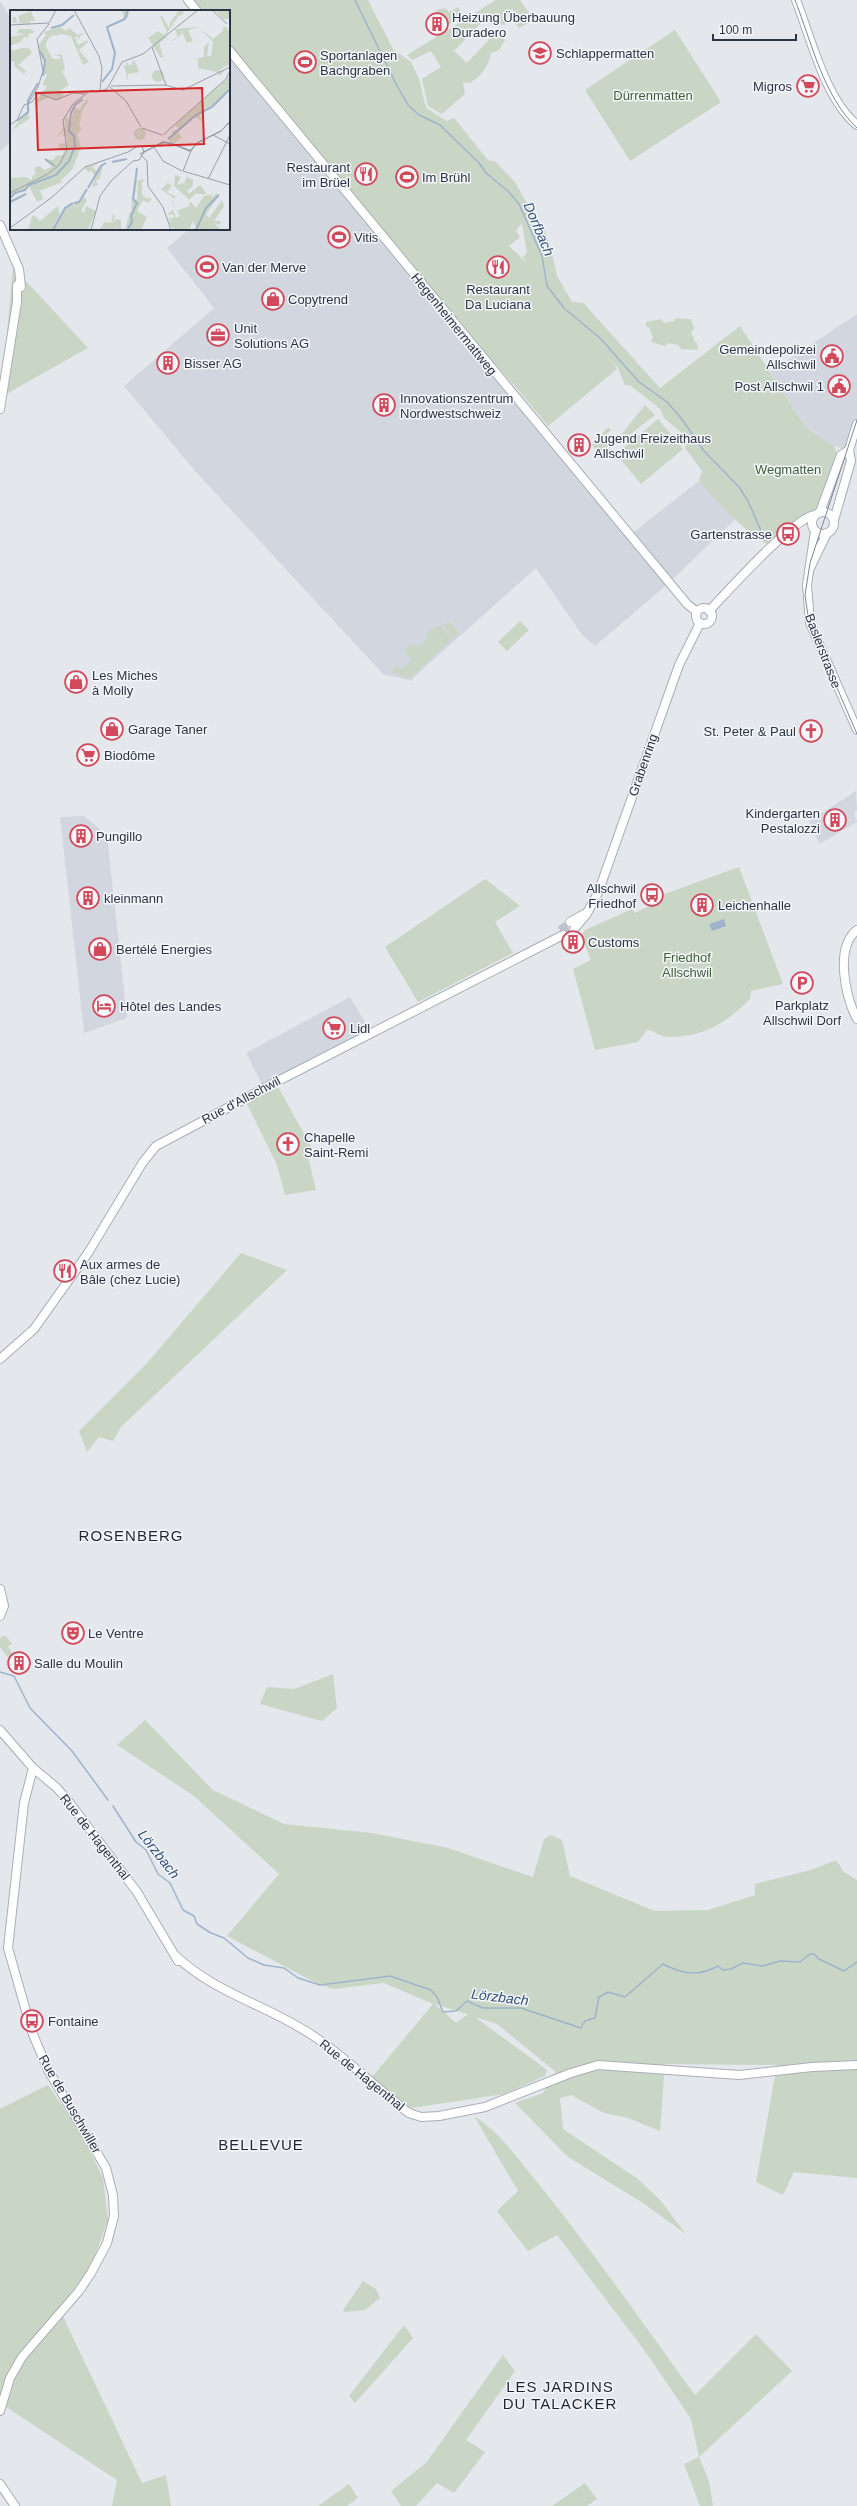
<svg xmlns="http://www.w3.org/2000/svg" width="857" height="2506" font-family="Arial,sans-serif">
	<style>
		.built { fill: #d2d6de }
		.green { fill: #c9d6c5; fill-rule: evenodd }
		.water { fill: #9fb4cc }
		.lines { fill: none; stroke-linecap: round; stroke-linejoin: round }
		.stream { stroke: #9fb4cc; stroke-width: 1.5 }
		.secondary-tunnel { stroke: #bfc3cb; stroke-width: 8; stroke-dasharray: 8 4; stroke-linecap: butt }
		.secondary-casing { stroke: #a9aeb7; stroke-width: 10 }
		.secondary { stroke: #fff; stroke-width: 8 }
		.tram { stroke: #7d8696; stroke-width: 1 }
		.labels { text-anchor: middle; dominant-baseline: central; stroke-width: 3; stroke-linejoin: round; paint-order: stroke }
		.poi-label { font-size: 13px; fill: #2b3445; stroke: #f4f6f9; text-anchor: start }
		.park-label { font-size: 13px; fill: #3f6138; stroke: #f4f6f9 }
		.street-label { font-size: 13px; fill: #2b3445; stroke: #f4f6f9 }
		.water-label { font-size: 14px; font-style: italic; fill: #34527a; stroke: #f4f6f9 }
		.quarter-label { font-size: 15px; letter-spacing: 1px; fill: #1d2536; stroke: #f4f6f9 }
		.inset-river { fill: none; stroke: #9fb4cc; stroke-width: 2 }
		.inset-road { fill: none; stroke: #9a9fa9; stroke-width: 1 }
		.view { fill: #d62828; fill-opacity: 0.15; stroke: #d62828; stroke-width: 2 }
		.inset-edge { fill: none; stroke: #2b3445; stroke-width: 2 }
	</style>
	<rect width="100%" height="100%" fill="#e4e7ec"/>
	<g class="built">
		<path d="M0,1L11,19V142L0,152Z"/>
		<path d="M229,50L630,535L699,481L735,519L669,583L595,646L582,635L536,568L414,677L412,681L383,674L196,472L124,386L214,308L167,248L189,229H229Z"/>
		<path d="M857,314V424L848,450L834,446L806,428L770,372Z"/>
		<path d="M856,791L857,810L854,812L857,822L819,844L809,821Z"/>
		<path d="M84,816L107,835L127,1018L84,1033L60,817Z"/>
		<path d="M350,997L369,1029L262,1085L246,1053Z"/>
	</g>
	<g class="green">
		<path d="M188,0H368L393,49L411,62L419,79L426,108L447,121L454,118L488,160L496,162L515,182L531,211L543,226L550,245L557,276L572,302L584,303L587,307L660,388L740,326L806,428L834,446L839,458L820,512L770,546C742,530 720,504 699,481L702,471L685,448L687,437L664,418L661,410L630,385H625L618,368L610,359L617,369L548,426L516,387L430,294L229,50V11H197ZM522,223L527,253L523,257L527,263L509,246L520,237L516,231Z"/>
		<path d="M496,0H520L534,20L519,28L514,22L513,9L507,11L505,25L491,23L488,16L454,51L467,63L496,32L505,40L499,50L491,53C488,67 482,75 470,83L463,82L465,94L442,114L428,106L422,79L441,67L431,51L412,60L407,55Z"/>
		<path d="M458,7L463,16L446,26L436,10L445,8L449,12Z"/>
		<path d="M675,30L721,102L630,161L585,90Z"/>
		<path d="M13,267L88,348L1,397Z"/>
		<path d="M676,318L691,319L694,329L691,332L695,342L697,343L698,350L681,349L678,345L668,343L665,346L651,342L653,337L649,327H646V322L661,319L664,323L674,321Z"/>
		<path d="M645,405L655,415L618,444L616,441Z"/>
		<path d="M658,419L683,449L641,484L616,454Z"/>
		<path d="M608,427L611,430L602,438L609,445L606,448L609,452L603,458L592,445Z"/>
		<path d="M449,621L459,633L453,638L443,626Z"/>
		<path d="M520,621L529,630L507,651L498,642Z"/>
		<path d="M440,625L452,639L411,678L390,672L398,666L401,669L412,660L404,650L411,644L420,647L428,637L426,632Z"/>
		<path d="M739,867L783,984L751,991L750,999C726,1023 704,1037 668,1037C660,1037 655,1031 647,1030L638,1042L595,1050L573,969L591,960L581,936L585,930L632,909L635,913L658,902L656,897Z"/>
		<path d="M485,879L520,906L495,922L513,953L418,1002L385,947Z"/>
		<path d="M278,1087L312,1148L307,1152L316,1190L285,1195L277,1165L246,1102Z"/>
		<path d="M241,1253L287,1270L121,1427L113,1441L99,1437L87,1452L79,1431L148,1362Z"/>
		<path d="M5,1635L12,1644L8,1646L13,1655L8,1658L0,1647V1638Z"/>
		<path d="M333,1674L337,1708L322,1721L260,1704L267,1687L294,1689Z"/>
		<path d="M145,1720L213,1790L284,1824L372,1833L448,1848L533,1877L544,1839L551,1835L562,1840L570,1876L655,1911L708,1910L755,1895V1884L811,1870L836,1860L844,1872L857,1880V2178L794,2172L783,2195L756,2182L777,2065L665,2064L660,2131L628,2118L604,2113L571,2095L560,2098L563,2129L638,2179L660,2200L686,2234L643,2203L568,2157L515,2103L543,2093L556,2072L497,2024L475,2017L547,2070L545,2076L504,2094L411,2108L406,2106L372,2077L433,2004L384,1983L334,1989L318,1984L227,1936L279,1874L194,1796L117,1745ZM435,2004L467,2014V2015L456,2023Z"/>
		<path d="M48,2085L81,2133L103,2178L108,2220L91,2267L59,2308L142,2483L166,2475L171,2506H112L117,2480L0,2403V2109Z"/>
		<path d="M474,2116C501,2133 521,2163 541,2187C595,2254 644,2325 695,2395L756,2334L792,2371L699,2457L709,2481L713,2506H700L684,2464L699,2457L691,2419L645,2351L557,2235L528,2251L497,2211L518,2191Z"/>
		<path d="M363,2281L376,2289L380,2298L365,2310L345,2312L343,2310Z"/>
		<path d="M404,2325L413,2338L355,2403L349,2396Z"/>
		<path d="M503,2355L515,2371L466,2440L485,2452L454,2493L437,2483L416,2506H401L391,2491L426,2463Z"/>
		<path d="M585,2483L597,2499L587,2506H552Z"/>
		<path d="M349,2484L358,2498L347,2506H318Z"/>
	</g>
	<path class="water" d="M724,919L726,926L712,931L709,924Z"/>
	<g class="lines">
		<g class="stream">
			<path d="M355,0L395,82L408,105L419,115L440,125L479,163L486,173L509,192L519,204L542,256L547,286L564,308L601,339L639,382L667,402L681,418L704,451L739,487L748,501L765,540"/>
			<path d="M0,1672L14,1676L30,1708L72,1751L108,1800"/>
			<path d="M113,1806L136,1842L146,1850L158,1874L170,1883L183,1910L194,1916L197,1924L211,1933L224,1938L248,1958L264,1965L284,1968L298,1978L320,1985L390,1976L431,1990L437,1997L443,2012L456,2011L467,2001L483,2008H521L581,2028L585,2021L595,2018L599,1997L608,1992L625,1997L663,1964C682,1974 698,1977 718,1966L723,1970L731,1969L743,1963L763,1966L780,1961L800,1962L810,1954H814L819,1959L844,1971L857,1962"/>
		</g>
		<g class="secondary-tunnel">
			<path d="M560,930L570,922"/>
			<path d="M563,935L574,929"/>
		</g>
		<g class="secondary-casing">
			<g id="secondary">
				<path d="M188,0L197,11"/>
				<path d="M796,0C811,38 825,99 857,125"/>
				<path d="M229,50L673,587L687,604L697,612"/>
				<path d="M0,225L19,269L21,287"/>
				<path d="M0,409L17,302V285L20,283"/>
				<circle cx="823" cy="523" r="11"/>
				<path d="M820,512L841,455L849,450"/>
				<path d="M834,520L851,461L849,450L857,424"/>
				<path d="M815,531L807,585L810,623L857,730"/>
				<path d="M810,568L827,533"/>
				<circle cx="704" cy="616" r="8"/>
				<path d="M709,611C727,592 794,517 815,515"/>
				<path d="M570,922L584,914"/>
				<path d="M574,929L586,915L598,893L679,665L700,623"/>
				<path d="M857,930C834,948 846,998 857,1019"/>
				<path d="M0,1359L34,1329L88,1253L143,1162L156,1146L278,1081L563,935"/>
				<path d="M0,1589L4,1606L0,1616"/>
				<path d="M0,1730L33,1768L57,1788L69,1802L137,1892L178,1961"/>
				<path d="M176,1956C216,1994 270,2006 315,2037C348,2059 377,2089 409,2113L421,2117L439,2116L485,2107L571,2073L598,2065L739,2075L812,2067L857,2065"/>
				<path d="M0,2411L10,2378L22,2357L79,2291L91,2273L107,2243L114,2216L113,2195L106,2168L48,2070L32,2032L8,1948L24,1803L33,1768"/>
				<path d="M0,2484L15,2506"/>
			</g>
		</g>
		<use href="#secondary" class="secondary"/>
		<g class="tram">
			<path d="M795,0C812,43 823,96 857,128"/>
			<path d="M857,420L810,563L805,595L809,623L857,734"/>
		</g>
	</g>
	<defs>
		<g id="building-ring" transform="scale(1.15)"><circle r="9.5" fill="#f4f6f9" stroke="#d1495b" stroke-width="1.5"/><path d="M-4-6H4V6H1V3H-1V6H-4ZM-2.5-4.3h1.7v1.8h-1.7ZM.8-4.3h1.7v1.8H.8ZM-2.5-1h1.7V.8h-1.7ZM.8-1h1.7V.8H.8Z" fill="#d1495b"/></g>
		<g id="school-ring" transform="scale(1.15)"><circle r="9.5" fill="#f4f6f9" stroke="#d1495b" stroke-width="1.5"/><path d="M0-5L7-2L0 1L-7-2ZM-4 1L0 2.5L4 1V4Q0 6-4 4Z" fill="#d1495b"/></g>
		<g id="stadium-ring" transform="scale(1.15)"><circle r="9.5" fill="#f4f6f9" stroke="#d1495b" stroke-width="1.5"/><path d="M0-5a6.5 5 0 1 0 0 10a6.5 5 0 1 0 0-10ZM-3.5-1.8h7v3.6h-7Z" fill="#d1495b"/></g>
		<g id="supermarket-ring" transform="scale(1.15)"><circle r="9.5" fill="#f4f6f9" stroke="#d1495b" stroke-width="1.5"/><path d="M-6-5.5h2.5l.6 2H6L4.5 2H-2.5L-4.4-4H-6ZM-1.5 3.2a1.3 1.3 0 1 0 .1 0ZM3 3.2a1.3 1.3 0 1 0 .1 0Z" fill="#d1495b"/></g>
		<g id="restaurant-ring" transform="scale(1.15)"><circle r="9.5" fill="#f4f6f9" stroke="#d1495b" stroke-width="1.5"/><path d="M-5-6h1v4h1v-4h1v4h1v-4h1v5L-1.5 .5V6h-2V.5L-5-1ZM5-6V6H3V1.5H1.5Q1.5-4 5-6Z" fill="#d1495b"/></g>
		<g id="shop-ring" transform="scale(1.15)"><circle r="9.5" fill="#f4f6f9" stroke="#d1495b" stroke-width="1.5"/><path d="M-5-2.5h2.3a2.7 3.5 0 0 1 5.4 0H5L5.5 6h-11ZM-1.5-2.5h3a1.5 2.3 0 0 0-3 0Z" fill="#d1495b"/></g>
		<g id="office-ring" transform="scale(1.15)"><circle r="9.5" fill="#f4f6f9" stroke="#d1495b" stroke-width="1.5"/><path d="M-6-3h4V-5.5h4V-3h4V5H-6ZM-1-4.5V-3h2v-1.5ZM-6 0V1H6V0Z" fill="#d1495b"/></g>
		<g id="civic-ring" transform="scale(1.15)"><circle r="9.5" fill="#f4f6f9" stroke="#d1495b" stroke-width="1.5"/><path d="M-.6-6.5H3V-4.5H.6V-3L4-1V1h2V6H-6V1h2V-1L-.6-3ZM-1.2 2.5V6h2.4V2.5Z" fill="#d1495b"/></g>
		<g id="bus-ring" transform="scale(1.15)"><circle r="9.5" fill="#f4f6f9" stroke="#d1495b" stroke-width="1.5"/><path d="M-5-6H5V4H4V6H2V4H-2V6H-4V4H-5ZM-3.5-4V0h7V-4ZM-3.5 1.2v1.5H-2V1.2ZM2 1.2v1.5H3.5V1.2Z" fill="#d1495b"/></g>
		<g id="church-ring" transform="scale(1.15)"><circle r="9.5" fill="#f4f6f9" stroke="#d1495b" stroke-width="1.5"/><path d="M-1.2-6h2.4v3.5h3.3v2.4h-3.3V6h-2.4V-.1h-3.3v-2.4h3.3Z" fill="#d1495b"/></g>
		<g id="parking-ring" transform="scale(1.15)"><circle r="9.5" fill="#f4f6f9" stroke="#d1495b" stroke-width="1.5"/><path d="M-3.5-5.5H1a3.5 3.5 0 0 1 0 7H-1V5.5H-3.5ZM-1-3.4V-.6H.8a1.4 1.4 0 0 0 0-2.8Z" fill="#d1495b"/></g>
		<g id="hotel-ring" transform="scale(1.15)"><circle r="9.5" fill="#f4f6f9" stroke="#d1495b" stroke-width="1.5"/><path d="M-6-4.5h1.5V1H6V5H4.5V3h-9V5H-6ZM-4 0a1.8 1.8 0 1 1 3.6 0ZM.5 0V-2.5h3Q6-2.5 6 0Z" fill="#d1495b"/></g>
		<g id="theatre-ring" transform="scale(1.15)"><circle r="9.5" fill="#f4f6f9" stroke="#d1495b" stroke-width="1.5"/><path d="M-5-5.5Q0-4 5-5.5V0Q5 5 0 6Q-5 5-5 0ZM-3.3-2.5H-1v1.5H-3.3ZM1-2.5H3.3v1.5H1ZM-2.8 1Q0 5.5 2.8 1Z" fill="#d1495b"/></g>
	</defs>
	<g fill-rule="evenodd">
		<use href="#building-ring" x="437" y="24"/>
		<use href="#school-ring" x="540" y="53"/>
		<use href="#stadium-ring" x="305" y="62"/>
		<use href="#supermarket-ring" x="808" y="86"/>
		<use href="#restaurant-ring" x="366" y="174"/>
		<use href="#stadium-ring" x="407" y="177"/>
		<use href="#stadium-ring" x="339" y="237"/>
		<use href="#stadium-ring" x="207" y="267"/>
		<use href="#restaurant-ring" x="498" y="267"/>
		<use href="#shop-ring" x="273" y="299"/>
		<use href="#office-ring" x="218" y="335"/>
		<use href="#civic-ring" x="832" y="356"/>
		<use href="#building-ring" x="168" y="363"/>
		<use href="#civic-ring" x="839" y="386"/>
		<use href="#building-ring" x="384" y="405"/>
		<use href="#building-ring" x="579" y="445"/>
		<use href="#bus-ring" x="788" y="534"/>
		<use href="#shop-ring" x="76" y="682"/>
		<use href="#shop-ring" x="112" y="729"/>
		<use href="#church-ring" x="811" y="731"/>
		<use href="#supermarket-ring" x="88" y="755"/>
		<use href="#building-ring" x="835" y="820"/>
		<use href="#building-ring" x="81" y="836"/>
		<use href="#bus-ring" x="652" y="895"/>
		<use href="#building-ring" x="88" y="898"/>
		<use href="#building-ring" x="702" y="905"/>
		<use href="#building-ring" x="573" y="942"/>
		<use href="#shop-ring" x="100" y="949"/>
		<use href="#parking-ring" x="802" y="983"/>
		<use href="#hotel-ring" x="104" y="1006"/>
		<use href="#supermarket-ring" x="334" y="1028"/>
		<use href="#church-ring" x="288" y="1144"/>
		<use href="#restaurant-ring" x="65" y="1271"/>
		<use href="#theatre-ring" x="73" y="1633"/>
		<use href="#building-ring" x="19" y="1663"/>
		<use href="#bus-ring" x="32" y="2021"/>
	</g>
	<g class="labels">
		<g class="poi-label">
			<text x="452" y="17">Heizung Überbauung<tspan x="452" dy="15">Duradero</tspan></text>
			<text x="556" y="53">Schlappermatten</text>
			<text x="320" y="55">Sportanlagen<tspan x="320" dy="15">Bachgraben</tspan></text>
			<text x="792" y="86" text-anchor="end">Migros</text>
			<text x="350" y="167" text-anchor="end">Restaurant<tspan x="350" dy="15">im Brüel</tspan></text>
			<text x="422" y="177">Im Brühl</text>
			<text x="354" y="237">Vitis</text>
			<text x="222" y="267">Van der Merve</text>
			<text x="498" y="289" text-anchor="middle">Restaurant<tspan x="498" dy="15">Da Luciana</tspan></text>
			<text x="288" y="299">Copytrend</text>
			<text x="234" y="328">Unit<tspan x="234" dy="15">Solutions AG</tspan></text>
			<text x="816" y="349" text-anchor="end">Gemeindepolizei<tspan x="816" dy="15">Allschwil</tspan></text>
			<text x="184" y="363">Bisser AG</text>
			<text x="824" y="386" text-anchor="end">Post Allschwil 1</text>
			<text x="400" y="398">Innovationszentrum<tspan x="400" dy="15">Nordwestschweiz</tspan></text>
			<text x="594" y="438">Jugend Freizeithaus<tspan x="594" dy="15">Allschwil</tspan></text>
			<text x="772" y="534" text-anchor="end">Gartenstrasse</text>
			<text x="92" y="675">Les Miches<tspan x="92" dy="15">à Molly</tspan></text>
			<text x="128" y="729">Garage Taner</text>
			<text x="796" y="731" text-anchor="end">St. Peter &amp; Paul</text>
			<text x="104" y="755">Biodôme</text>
			<text x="820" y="813" text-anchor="end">Kindergarten<tspan x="820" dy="15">Pestalozzi</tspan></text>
			<text x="96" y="836">Pungillo</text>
			<text x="636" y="888" text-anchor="end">Allschwil<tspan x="636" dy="15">Friedhof</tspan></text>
			<text x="104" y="898">kleinmann</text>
			<text x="718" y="905">Leichenhalle</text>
			<text x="588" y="942">Customs</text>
			<text x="116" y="949">Bertélé Energies</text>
			<text x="802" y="1005" text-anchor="middle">Parkplatz<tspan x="802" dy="15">Allschwil Dorf</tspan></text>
			<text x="120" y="1006">Hôtel des Landes</text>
			<text x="350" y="1028">Lidl</text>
			<text x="304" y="1137">Chapelle<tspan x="304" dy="15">Saint-Remi</tspan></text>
			<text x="80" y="1264">Aux armes de<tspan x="80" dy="15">Bâle (chez Lucie)</tspan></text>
			<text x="88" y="1633">Le Ventre</text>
			<text x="34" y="1663">Salle du Moulin</text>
			<text x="48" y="2021">Fontaine</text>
		</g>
		<g class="park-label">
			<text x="653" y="95">Dürrenmatten</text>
			<text x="788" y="469">Wegmatten</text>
			<text x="687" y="957">Friedhof<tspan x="687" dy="15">Allschwil</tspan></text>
		</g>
		<g class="street-label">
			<text transform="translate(454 324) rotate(51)">Hegenheimermattweg</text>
			<text transform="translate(823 651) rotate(69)">Baslerstrasse</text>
			<text transform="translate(643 765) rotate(-71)">Grabenring</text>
			<text transform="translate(241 1100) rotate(-28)">Rue d'Allschwil</text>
			<text transform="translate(95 1837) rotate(52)">Rue de Hagenthal</text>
			<text transform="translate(362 2075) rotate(39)">Rue de Hagenthal</text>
			<text transform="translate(70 2104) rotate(60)">Rue de Buschwiller</text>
		</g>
		<g class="water-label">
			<text transform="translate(539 229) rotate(67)">Dorfbach</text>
			<text transform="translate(159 1854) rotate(52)">Lörzbach</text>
			<text transform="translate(500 1997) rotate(7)">Lörzbach</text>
		</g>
		<g class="quarter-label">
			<text x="131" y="1535">ROSENBERG</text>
			<text x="261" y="2144">BELLEVUE</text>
			<text x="560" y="2386">LES JARDINS<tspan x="560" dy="17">DU TALACKER</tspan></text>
		</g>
	</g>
	<g transform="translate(10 10)">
		<rect width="220" height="220" fill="#e4e7ec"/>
		<path d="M112,0H119L118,7L115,10L98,17V24L97,16L114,9ZM169,0L174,2L171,6L169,5L155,26L160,31L168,27L165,19L189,17L203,29L212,22L214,16L217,18L220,23V57L218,55L208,61H214L210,66L207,62L188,58V49H184L194,47V37L199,32L197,46H201L203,32L189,17L178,20L183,31L177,33L172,22L174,21H172L170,26L164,30L160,31L155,28L149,33L153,47L151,48L140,31L138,28L148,21L154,25L157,21L150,7L152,6L159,18L160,13ZM205,0H220V8L214,10ZM21,1L25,11H20V14L4,13L2,8L6,7L7,13L10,12L8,6ZM50,17L56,21L59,18L68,25L75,22L69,27L72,32L67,26L65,27L68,35L77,30L78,32L69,40L79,52L73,55L61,26L52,24L42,26L44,23L37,30L36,37L43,49H50V46H43L52,44L55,60L52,61L59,75L51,80L54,86L48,90L39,87L23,95L37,76L32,75L37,65L34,63L35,53L28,36L36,25L34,22ZM10,19H20L25,22L18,24L19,28L14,27L12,31L0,36V27L15,24L6,23ZM13,38H19L22,43L8,55L16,61L14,64L5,57L4,51L0,52V41ZM124,48L129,62L118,64V71L113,52L116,57L117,51L119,56L122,55V49L125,55ZM142 66a6 6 0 1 1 12 0a6 6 0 1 1-12 0ZM219,67L220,80L201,98L189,104L193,112L185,107L168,122L172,127L164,134L160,132L158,130L164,124L161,121L169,119L165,115L207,77L215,84L208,77ZM77,89L79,91L72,101L69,117L72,118L67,125L71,137L62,160L51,170L52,172L30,181L33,189L27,192L19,176L16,181L6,183L0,188V168L16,167L22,170V166L26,164L24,158L30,156L34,160L42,157L34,149L43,150L46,146L52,145L54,141L50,140L49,134L57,133V126H53L55,120L46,128L54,117L56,119L54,109L56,107L61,111L65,97L69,100ZM21,97L18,105L20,108L1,121ZM124 124a6 6 0 1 1 12 0a6 6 0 1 1-12 0ZM88,154L82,157L88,162L91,156L93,155L90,168L86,171L88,175L82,177L87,164L84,165L81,160L79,162L74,158ZM165,165L171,167L167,175L174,173L177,167L183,170V176L177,181L179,184L190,175L197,184H185L178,191L179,189L164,176ZM126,167L127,172L124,189L127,190L128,170L135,169L132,173V183L134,187L142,189L138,193L133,190L127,201L137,207L131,220H115L120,202H123L121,198ZM158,173L162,175L157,182L165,186V189L162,192L167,201L179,196L180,191L186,198L194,186L202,184L201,188L207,183L209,185L196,204L199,208L212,190L214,196L204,211H211L209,215L204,213L210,219L183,220L186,217L183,211L179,220H162L165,218H162L159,212L165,209L159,211L158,209L164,207L163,204L157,205L163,200L166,208L170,206L161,192L165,189L151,179ZM73,186L77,190L71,201L74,203L76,196L86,201L78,220H18L22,207L24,205L30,211L48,196L50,204L42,219L57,196L70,192ZM103,204H105L102,214L105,209L111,210V220H106V217L105,220H90L94,212L101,213Z" fill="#c9d6c5"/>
		<path class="inset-river" d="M41,18L52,15L64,5M30,41L35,51L33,66M92,72L102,59L105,43L97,17L115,9L118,0M7,111L18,102V90L28,73M158,129L186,105L202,97L220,79M35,149L45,156M102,152L117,149M78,178L91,156L96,153M0,188L5,183L15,180L19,175L46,165L59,151L65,136L64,126L59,121L61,103L65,95L73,89M0,192L16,184M64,193L69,192L77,179M118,219L122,212L121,206L127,193L123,189L127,158M43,220L55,198L63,193M186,220L196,198L209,185"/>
		<path class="inset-road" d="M64,0L89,46L92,58L90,80M202,0L217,14M0,15L39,13L46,0M142,37L156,75M101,76L155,75L173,80L220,57M100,77L116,91L131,117M19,92L28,77L33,61L27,29L39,14M220,111L211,121L187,133L181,140H179L167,135L156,132H152L147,135L131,144H130L154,132L167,136L179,141H181L187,133L211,121L220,112M0,115L7,110L14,95L22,92L28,83L46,90L63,83L75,84M132,118L152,125M153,125L216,69L220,61M203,125L220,134M160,133L180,141M144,137L153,151L172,161M181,140L187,133L211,121L220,112M133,142L153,133H159M131,145L137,151L138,176L153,197L161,220M173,161L220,175M173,161L181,141M198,169L220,125M0,183L38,164L49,155L57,140L53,110L63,94L81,80L86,82L97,79L112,52L133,44L188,0M0,218L41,188L75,157L118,142L128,136H132L134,142M81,220L90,186L101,171L123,151L129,150L134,142"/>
		<path class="view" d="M192,78L194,134L28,140L26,83Z"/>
		<rect width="220" height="220" class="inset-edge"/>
	</g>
	<path d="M713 34v6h83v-6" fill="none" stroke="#2b3445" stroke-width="2"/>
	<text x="719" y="34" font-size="12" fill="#2b3445" stroke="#f4f6f9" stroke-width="3" paint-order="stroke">100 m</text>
</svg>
